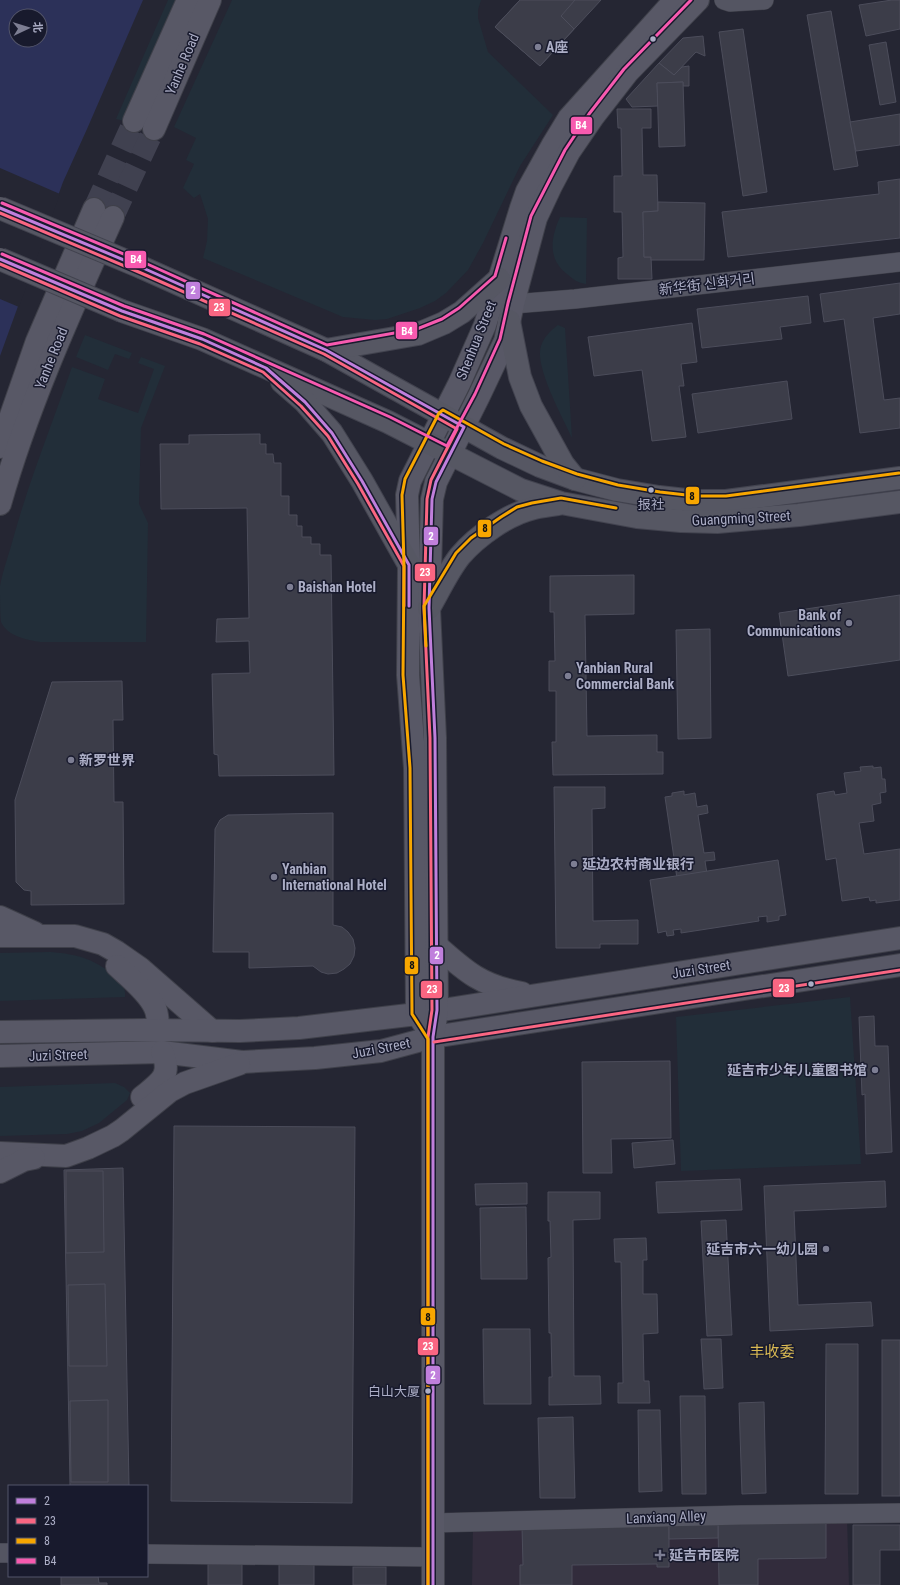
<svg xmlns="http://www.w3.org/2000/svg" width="900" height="1585" font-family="'Roboto Condensed','Noto Sans SC','Noto Sans KR',sans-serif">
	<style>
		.medical { fill: #322c3c }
		.green { fill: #222e39 }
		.water { fill: #2c3159; fill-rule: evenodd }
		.pier { fill: #252633 }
		.building { fill: #3c3d49; stroke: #4c4d5b }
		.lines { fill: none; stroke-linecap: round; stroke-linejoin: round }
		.secondary-tunnel { stroke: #404150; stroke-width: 22; stroke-dasharray: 22 11; stroke-linecap: butt }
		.street-casing { stroke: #3f404a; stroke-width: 20 }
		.secondary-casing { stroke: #3f404a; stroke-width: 24 }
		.primary-casing { stroke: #42434f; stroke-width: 24 }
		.street { stroke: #545562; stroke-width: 19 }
		.secondary { stroke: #585866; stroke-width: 22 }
		.primary { stroke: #565763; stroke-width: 22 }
		.primary-bridge-casing { stroke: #42434f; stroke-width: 24; stroke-linecap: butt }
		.primary-bridge { stroke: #565763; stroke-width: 22 }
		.bus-1-casing { stroke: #181a2d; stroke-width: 6 }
		.bus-2-casing { stroke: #181a2d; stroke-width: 6 }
		.bus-3-casing { stroke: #181a2d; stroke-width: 6 }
		.bus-4-casing { stroke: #181a2d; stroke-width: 6 }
		.bus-1 { stroke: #c07fdc; stroke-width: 3 }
		.bus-2 { stroke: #fa6682; stroke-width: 3 }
		.bus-3 { stroke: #f7a600; stroke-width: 3 }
		.bus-4 { stroke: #f75aaf; stroke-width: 3 }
		.bus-dot { fill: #acaec6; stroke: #181a2d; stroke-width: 1.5 }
		.poi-dot { fill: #7d7e93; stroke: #181a2d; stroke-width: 1.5 }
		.labels { text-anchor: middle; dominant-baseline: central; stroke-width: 3; stroke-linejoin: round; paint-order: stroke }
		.bus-label { font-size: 13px; fill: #acaec6; stroke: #181a2d }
		.poi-label { font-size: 14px; font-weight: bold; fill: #acaec6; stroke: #181a2d; text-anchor: start }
		.street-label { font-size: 14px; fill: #acaec6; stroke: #181a2d }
		.neighbourhood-label { font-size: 15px; fill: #daba53; stroke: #181a2d }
		.line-badge { stroke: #181a2d; stroke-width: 1.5 }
		.badge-label { font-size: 11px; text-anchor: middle; font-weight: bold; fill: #fff }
		.pale-badge-label { font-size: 11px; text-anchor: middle; font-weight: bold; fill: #111 }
	</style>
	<rect width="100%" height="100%" fill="#252633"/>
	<path class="medical" d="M847,1518L849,1585H472L473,1526Z"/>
	<g class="green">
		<path d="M168,0H177L124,121L116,119Z"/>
		<path d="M232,0H481L478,10V18L488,52L553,115L520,166L483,243L468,270L446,293L435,301L420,308L387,319L375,320L343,317L203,258L207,241L208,219L200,194L194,198L183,188L194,164L186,160L196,138L174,127Z"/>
		<path d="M560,217L587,218L586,284C576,282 574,280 567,274C547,259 551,237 560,217Z"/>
		<path d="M558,325L565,328L572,438C563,418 534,366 541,346C544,337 550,331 558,325Z"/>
		<path d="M85,335L132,353L129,359L115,354L108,370L76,357Z"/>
		<path d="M141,357L165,366L141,428L139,504L148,523L146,642H40C27,640 7,636 1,622C0,615 0,594 0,586C3,570 9,554 13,539C29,481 52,424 72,367L105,379L98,399L138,413L154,369L138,363Z"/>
		<path d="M51,952C77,954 98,960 116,978C122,984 126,989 125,997L0,1001V953Z"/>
		<path d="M850,997L861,1164L681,1171L676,1017Z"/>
		<path d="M115,1083L124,1087L130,1093L127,1100L99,1123L82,1131L67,1134L0,1136V1087Z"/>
	</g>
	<path class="water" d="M0,0H143L87,129L63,182L0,356ZM16,16H40V40H16Z"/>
	<path class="pier" d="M0,168L60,194L19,307L0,299Z"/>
	<g class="building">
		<path d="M520,0H601L540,66L495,27Z"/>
		<path d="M520,0H575L561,16L574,29L540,66L495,27Z"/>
		<path d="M892,0H900V29L866,36L859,5Z"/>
		<path d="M831,11L858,166L834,170L807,15Z"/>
		<path d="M743,29L767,192L743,196L719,32Z"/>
		<path d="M703,36L705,56L696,52L674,75L659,63L683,38Z"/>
		<path d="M886,42L896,102L880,105L869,45Z"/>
		<path d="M659,63L674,75L682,67L689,66V86H683V82L657,83L658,106L632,107L626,99Z"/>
		<path d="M683,82L685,146L659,147L657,83Z"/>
		<path d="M617,109H651V128H642L643,175H657L658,211L643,212L644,257H651L652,279H618V258L623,257L622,212H614V176H622L621,128H618Z"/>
		<path d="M900,114V145L856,151L850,122Z"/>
		<path d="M900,179V238L728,257L722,212L879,194L878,182Z"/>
		<path d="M658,202L705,203L704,260H651V257H644L643,212L658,211Z"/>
		<path d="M900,283V314L873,318L884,400L900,398V428L860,433L844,319L824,322L820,294Z"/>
		<path d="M808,296L811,323L780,327L782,339L702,348L697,309Z"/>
		<path d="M692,323L697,362L681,364L684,386H679L686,437L652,441L642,370L594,376L588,337Z"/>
		<path d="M787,381L792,419L698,433L692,394Z"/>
		<path d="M260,434V444H266V454H273L274,463H281V496H289V515H297V526H302V537H311V544H320V555H331L334,775L219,776L218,755L214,754L212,674L250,673L249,641L216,642L217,619L249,618L247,508L161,509L160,444H189V435Z"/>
		<path d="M634,575V614L585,615L587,736L657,735V752H663V774L553,775L552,742H556V691H549V661H555L554,612H550V576Z"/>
		<path d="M900,595V660L788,676L779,613Z"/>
		<path d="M710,629L711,738L678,739L676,630Z"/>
		<path d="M122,681L123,720H113L114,802H123L124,904L31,905V891L24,890L16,882L15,800L52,682Z"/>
		<path d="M873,766V768L881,767L882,779H885L886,792L880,793L881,803L872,805L874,821L859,823L864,854L900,849V900L876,903V900L870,901L869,897L842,901L836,858L826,860L817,794L834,791L835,795L847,793L844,773L861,771L860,767Z"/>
		<path d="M554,787H605V808L592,809L593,921L638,920V944H600V948H556Z"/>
		<path d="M684,791V795L695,793L697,807L707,805L708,813L698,815L704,853L714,852L715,860L705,861L711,899L720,898L722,906L712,907L714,921L703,923L704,928L692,929L691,924L684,926L665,797L672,796V793Z"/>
		<path d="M333,813V925L342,927L348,932L353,939L355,948L354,956L350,964L344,969L337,973L328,974L321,972L313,966L249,968V952H213L215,829L220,820L228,815Z"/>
		<path d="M778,860L786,915L779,916V920L767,922V916L758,917L759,921L681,933V929L673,930L674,935L667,936L666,931L658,933L650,880Z"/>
		<path d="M874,1016L875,1046H888L892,1152L866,1154L865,1094L862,1095L859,1017Z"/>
		<path d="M670,1061L671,1138L611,1139L612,1173H583L582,1062Z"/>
		<path d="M174,1126L355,1127L352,1503L171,1501Z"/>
		<path d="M673,1140L675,1164L634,1168L632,1143Z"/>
		<path d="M123,1168L129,1486H70L64,1170Z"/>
		<path d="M66,1171H103L104,1252L66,1253Z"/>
		<path d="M740,1179L742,1210L658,1213L656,1182Z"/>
		<path d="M885,1181L886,1207L794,1211L798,1305L871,1302L873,1326L770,1331L764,1186Z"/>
		<path d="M527,1183V1204L476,1205L475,1184Z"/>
		<path d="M548,1192H600V1219L573,1220L574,1376H600L601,1404L549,1405V1377H552L551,1333H549L548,1258L551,1257L550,1221H548Z"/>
		<path d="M526,1207L527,1279H481L480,1208Z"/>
		<path d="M726,1220L732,1335L707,1336L701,1221Z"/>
		<path d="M646,1238L647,1260H643V1294H657L658,1333L643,1334L644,1381H649L650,1403H618V1383H623L621,1262H615L614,1239Z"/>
		<path d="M105,1284L107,1366H69L68,1285Z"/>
		<path d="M483,1329H530L531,1404H484Z"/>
		<path d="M701,1339H721L723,1388L704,1389Z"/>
		<rect x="882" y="1340" width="18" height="156"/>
		<path d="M826,1344H858V1494H825Z"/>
		<path d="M680,1396H705L706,1494H682Z"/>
		<path d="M108,1400V1482H71L70,1401Z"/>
		<path d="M764,1402L766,1493L742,1494L739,1403Z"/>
		<path d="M638,1410H660L662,1491L639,1492Z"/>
		<path d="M573,1417L575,1498H540L538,1418Z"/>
		<path d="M826,1520V1558L758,1559V1585H719L718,1522Z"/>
		<path d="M669,1525V1567H657V1564L572,1565V1585H520V1565H523L522,1527Z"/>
		<path d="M669,1525H718V1538L669,1539Z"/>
		<path d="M853,1525H900V1550H880V1585H853Z"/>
		<rect x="279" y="1563" width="35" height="22"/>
		<rect x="208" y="1564" width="34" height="21"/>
		<rect x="353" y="1567" width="33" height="18"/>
		<path d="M61,1576H98L99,1583H107V1585H61Z"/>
	</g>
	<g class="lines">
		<g class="secondary-tunnel">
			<path d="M94,209L134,121"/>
			<path d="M113,217L154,129"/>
		</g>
		<g class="street-casing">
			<g id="street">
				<path d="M724,0L730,2L764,0"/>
				<path d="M513,304L575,299L900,262"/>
				<path d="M432,1523L741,1515L900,1513"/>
				<path d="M0,1553H9"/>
				<path d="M147,1554L433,1557"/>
			</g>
		</g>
		<g class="secondary-casing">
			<g id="secondary">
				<path d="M134,121L188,0"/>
				<path d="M154,129L210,0"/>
				<path d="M0,447L37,341L94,209"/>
				<path d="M0,504C28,405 71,311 113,217"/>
				<path d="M0,917L35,933"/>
				<path d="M0,936H75L103,944L117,952L140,968L212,1031"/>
				<path d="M437,946C466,972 482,986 522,993"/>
				<path d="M117,966C129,977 149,993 155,1008C158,1014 158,1023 158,1030"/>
				<path d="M0,1032L146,1030L240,1031L299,1028L417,1014L900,938"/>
				<path d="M433,1037L417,1014L415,768L408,675L409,565L407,495L410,481L459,384L485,325L521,208L527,191L552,146L569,118L675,0"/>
				<path d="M0,1056L162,1052L242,1062L315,1058L362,1053L381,1051L433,1037L900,965"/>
				<path d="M142,1097C159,1083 173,1076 162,1052"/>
				<path d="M0,1153L66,1156L88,1148L113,1136L122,1130L170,1091L185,1083L239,1064"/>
				<path d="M0,1172L24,1160L34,1158"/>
				<path d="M433,1585V1037L437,1010L435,738L429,608L432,499L436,482L479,396L505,341L513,304L536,218L551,186L569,152L593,117L628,72L698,0"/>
			</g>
		</g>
		<g class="primary-casing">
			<g id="primary">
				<path d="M143,268L326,350L502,448L540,466L575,479L617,490L659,497L695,501H726L900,478"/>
				<path d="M122,311L202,339L388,422L521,490L561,503L637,517L681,521L717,522L799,515L900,502"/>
				<path d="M509,321L520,377L531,406L563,464L575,479"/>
				<path d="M326,350L418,334L444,323L462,312L499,279"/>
				<path d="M282,382L305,402L332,433L362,481L409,565"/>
				<path d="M429,608C439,591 448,571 460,556C477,536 508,514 534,508C542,506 550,505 558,504"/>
			</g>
		</g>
		<use href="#street" class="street"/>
		<use href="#secondary" class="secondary"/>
		<use href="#primary" class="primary"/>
		<g class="primary-bridge-casing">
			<g id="primary-bridge">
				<path d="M0,208L143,268"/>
				<path d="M0,259L122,311"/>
			</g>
		</g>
		<use href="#primary-bridge" class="primary-bridge"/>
		<g class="bus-1-casing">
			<g id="bus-1">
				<path d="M0,208L143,268L326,350L464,427L436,482L432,499L429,608L435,738L437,1010L433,1037V1585"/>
				<path d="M0,259L122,311L202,339L266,368L305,402L332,433L362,481L409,565V606"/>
			</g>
		</g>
		<g class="bus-2-casing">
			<g id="bus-2">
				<path d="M0,213L141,273L324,354L457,429L431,480L427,499L424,608L430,738L432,1010L428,1037V1585"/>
				<path d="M0,264L120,316L200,344L263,372L301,406L328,436L358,484L404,566V606"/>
				<path d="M434,1042L900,970"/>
			</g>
		</g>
		<g class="bus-3-casing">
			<g id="bus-3">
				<path d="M426,646L424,606L456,553L471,538L501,517L517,507L532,503L561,498L616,508"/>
				<path d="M428,1585V1039L412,1014L410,768L403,675L404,565L402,495L405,479L439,413L443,410L504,444L542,461L577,474L618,485L660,492L695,496H726L899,473"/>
			</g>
		</g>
		<g class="bus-4-casing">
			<g id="bus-4">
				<path d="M2,203L145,263L327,345L417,329L442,319L459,308L495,276L506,238"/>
				<path d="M2,254L124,306L204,334L390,417L447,446L475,394L500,339L508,303L531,216L565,150L589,114L624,69L691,0"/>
			</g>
		</g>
		<use href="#bus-1" class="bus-1"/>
		<use href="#bus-2" class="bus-2"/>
		<use href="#bus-3" class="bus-3"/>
		<use href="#bus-4" class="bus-4"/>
	</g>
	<g class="bus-dot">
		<circle cx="653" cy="39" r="3.5"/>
		<circle cx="651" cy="490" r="3.5"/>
		<circle cx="811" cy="984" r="3.5"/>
		<circle cx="428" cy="1391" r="3.5"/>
	</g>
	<g class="poi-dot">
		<circle cx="538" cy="47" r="4"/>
		<circle cx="290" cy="587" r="4"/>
		<circle cx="849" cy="623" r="4"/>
		<circle cx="568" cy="676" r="4"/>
		<circle cx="71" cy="760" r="4"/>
		<circle cx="574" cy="864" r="4"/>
		<circle cx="274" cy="877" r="4"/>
		<circle cx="875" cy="1070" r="4"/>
		<circle cx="826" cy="1249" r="4"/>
		<path d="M658 1549h4v4h4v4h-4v4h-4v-4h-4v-4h4z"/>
	</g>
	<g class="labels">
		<g class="bus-label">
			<text x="651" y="504">报社</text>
			<text x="420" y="1391" text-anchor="end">白山大厦</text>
		</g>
		<g class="poi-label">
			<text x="546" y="47">A座</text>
			<text x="298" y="587">Baishan Hotel</text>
			<text x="841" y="615" text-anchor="end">Bank of<tspan x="841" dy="16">Communications</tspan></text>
			<text x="576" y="668">Yanbian Rural<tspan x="576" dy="16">Commercial Bank</tspan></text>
			<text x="79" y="760">新罗世界</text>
			<text x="582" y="864">延边农村商业银行</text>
			<text x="282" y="869">Yanbian<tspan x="282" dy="16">International Hotel</tspan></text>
			<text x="867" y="1070" text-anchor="end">延吉市少年儿童图书馆</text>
			<text x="818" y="1249" text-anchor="end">延吉市六一幼儿园</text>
			<text x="669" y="1555">延吉市医院</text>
		</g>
		<g class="street-label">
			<text transform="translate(182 64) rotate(-67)">Yanhe Road</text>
			<text transform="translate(707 284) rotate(-7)">新华街 신화거리</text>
			<text transform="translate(476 340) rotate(-68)">Shenhua Street</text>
			<text transform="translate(51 358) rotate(-68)">Yanhe Road</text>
			<text transform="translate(741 518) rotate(-3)">Guangming Street</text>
			<text transform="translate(701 969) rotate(-9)">Juzi Street</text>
			<text transform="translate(381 1048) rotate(-11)">Juzi Street</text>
			<text transform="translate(58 1055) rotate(-2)">Juzi Street</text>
			<text transform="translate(666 1517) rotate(-2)">Lanxiang Alley</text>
		</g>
		<g class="neighbourhood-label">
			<text x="772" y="1352">丰收委</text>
		</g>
	</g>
	<g class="line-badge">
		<rect x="570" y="116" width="23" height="19" rx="4" fill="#f75aaf"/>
		<rect x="124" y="250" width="23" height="19" rx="4" fill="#f75aaf"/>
		<rect x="185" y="281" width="16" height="19" rx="4" fill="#c07fdc"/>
		<rect x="208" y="298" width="23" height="19" rx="4" fill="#fa6682"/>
		<rect x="395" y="321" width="23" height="19" rx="4" fill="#f75aaf"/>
		<rect x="685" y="486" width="15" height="19" rx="4" fill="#f7a600"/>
		<rect x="477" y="519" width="15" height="19" rx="4" fill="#f7a600"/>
		<rect x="423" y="526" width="16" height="20" rx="4" fill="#c07fdc"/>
		<rect x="414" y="563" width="22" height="19" rx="4" fill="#fa6682"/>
		<rect x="429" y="946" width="15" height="19" rx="4" fill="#c07fdc"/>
		<rect x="404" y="956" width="15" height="19" rx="4" fill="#f7a600"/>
		<rect x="772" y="978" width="23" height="20" rx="4" fill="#fa6682"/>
		<rect x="420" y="980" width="23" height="19" rx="4" fill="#fa6682"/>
		<rect x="420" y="1307" width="16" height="19" rx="4" fill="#f7a600"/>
		<rect x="417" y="1337" width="22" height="19" rx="4" fill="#fa6682"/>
		<rect x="425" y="1365" width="16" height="20" rx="4" fill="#c07fdc"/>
	</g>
	<g class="badge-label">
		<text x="581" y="129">B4</text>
		<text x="136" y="263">B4</text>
		<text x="193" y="294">2</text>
		<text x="219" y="311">23</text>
		<text x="407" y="335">B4</text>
		<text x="431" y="540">2</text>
		<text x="425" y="576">23</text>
		<text x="437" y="959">2</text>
		<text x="784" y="992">23</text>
		<text x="432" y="993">23</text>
		<text x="428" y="1350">23</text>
		<text x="433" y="1379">2</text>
	</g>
	<g class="pale-badge-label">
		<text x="692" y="500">8</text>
		<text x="485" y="532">8</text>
		<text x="412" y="969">8</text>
		<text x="428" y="1321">8</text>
	</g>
	<rect x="8" y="1485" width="140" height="92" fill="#181a2d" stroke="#53556a"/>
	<rect x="16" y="1498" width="20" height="6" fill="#c07fdc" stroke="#53556a"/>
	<text x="44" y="1505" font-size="12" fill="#acaec6">2</text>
	<rect x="16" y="1518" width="20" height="6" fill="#fa6682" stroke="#53556a"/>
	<text x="44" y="1525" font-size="12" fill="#acaec6">23</text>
	<rect x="16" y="1538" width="20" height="6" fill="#f7a600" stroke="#53556a"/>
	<text x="44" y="1545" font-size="12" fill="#acaec6">8</text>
	<rect x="16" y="1558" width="20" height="6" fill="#f75aaf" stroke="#53556a"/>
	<text x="44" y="1565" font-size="12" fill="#acaec6">B4</text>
	<g transform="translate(28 28) rotate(86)"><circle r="19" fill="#181a2d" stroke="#53556a"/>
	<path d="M0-3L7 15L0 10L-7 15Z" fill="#7d7e93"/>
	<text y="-6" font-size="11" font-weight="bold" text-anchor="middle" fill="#acaec6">北</text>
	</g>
</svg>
